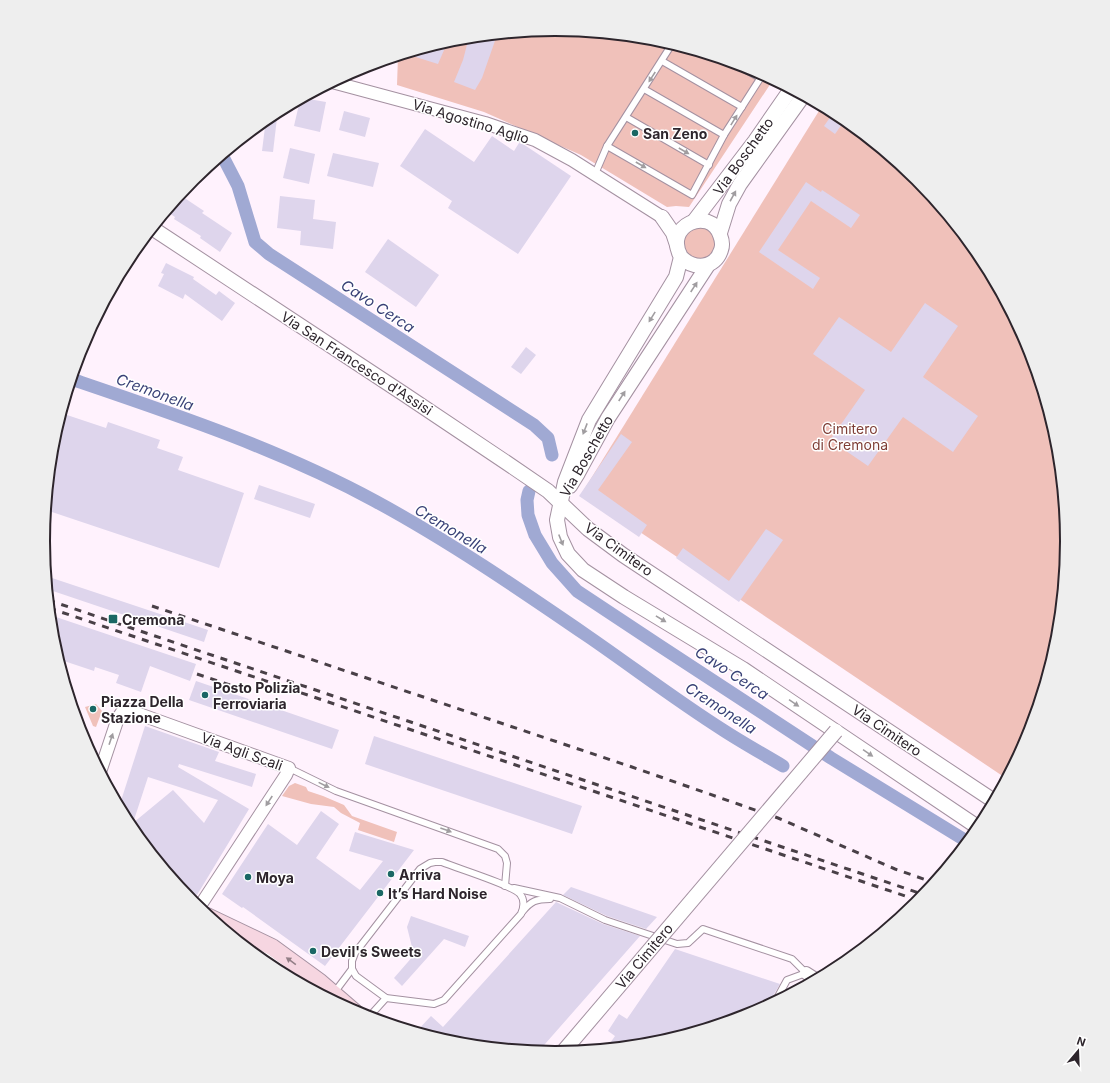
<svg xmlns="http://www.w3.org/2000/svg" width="1110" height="1083" font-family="Inter,sans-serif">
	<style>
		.green { fill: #f0c1ba }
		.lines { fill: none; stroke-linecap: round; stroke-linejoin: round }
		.canal { stroke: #a0a9d3; stroke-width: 13 }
		.building { fill: #ded5ec; fill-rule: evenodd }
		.service-casing { stroke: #a491a1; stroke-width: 8 }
		.minor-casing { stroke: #a491a1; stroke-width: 14 }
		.tertiary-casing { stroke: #a491a1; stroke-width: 16 }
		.secondary-casing { stroke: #a491a1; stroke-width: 18 }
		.service { stroke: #fff; stroke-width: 6 }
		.minor { stroke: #fff; stroke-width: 12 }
		.tertiary { stroke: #fff; stroke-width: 14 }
		.secondary { stroke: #f6d6e1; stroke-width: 16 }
		.rail { stroke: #494047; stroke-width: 3; stroke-dasharray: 7 7; stroke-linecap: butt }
		.tertiary-bridge-casing { stroke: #a491a1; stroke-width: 16; stroke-linecap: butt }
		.tertiary-bridge { stroke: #fff; stroke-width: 14 }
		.oneway { fill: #a09da0 }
		.oneway2 { fill: #927e86 }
		.poi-dot { fill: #1a6764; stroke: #fff; stroke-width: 1.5 }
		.labels { text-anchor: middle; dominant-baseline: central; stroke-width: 3; stroke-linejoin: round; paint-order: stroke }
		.street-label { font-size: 14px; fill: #2d252c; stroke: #fff }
		.poi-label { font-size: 14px; font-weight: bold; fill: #2d252c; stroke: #fff; text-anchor: start }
		.park-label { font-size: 14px; fill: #7f3e36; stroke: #fff }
		.water-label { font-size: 15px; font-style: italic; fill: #394177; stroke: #fff }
		.rim { fill: none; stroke: #2d252c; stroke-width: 2 }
	</style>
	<rect width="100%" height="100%" fill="#fff2fd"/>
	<g class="green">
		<path d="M555,29L655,39L751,68L773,80L689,207L676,206L667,207L581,155L484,112L397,85L398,56L455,39Z"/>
		<path d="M822,106L840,116L918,179L981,257L1029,346L1058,442L1067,542L1058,642L1028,738L1007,779L582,493Z"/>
		<circle cx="700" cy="243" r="16"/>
		<path d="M96,704L102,711L96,727L93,726L85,707Z"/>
		<path d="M74,714H76L87,735V745L81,737Z"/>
		<path d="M295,783L306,787L308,791L323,796L344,805L352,816L397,832L394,842L358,830L360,823L341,813L334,807L311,804L282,796L289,786Z"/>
	</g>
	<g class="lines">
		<g class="canal">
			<path d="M222,155L238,186L255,242L269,254L534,425L548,438L552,455"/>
			<path d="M71,379C174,414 279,449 375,501C449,541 519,589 589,637C634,668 677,701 723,730C743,743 763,754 783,766"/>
			<path d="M529,491L527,500L528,515L535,535L552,563L577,591L657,644L831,758L968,842"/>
		</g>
	</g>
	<g class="building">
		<path d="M497,35L482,78L475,90L454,82L463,60L469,37Z"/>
		<path d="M448,41L438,64L406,54L429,47Z"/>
		<path d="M303,98L326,102L320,132L294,126L300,100Z"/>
		<path d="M344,111L370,118L365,137L339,130Z"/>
		<path d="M834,112L845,120L835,134L824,126Z"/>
		<path d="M268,117L277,118L273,152L262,151L266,119Z"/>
		<path d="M425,129L474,162L492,136L514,151L519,143L523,144L571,176L518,254L448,208L452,201L400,166Z"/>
		<path d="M290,148L315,154L309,184L283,178Z"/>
		<path d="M333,153L379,163L373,187L327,176Z"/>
		<path d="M806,182L821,192L822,190L860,215L851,228L811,201L778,250L820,278L813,289L759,252Z"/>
		<path d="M180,195L204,211L202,213L232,233L220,252L200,238L201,236L174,219L175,217L166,211Z"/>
		<path d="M280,196L315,200L313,219L336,222L333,249L300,245L301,231L277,228Z"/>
		<path d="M388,239L439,275L416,307L365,272Z"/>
		<path d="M166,263L194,277L193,279L216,295L219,291L235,303L222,321L185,294L183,299L158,286L164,274L161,273Z"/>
		<path d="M925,303L958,326L923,377L978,416L953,452L903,417L868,466L830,440L865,390L813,354L839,317L891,352Z"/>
		<path d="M526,347L536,355L521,374L511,367Z"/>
		<path d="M61,413L106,428L108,422L160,440L157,448L183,457L178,470L244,493L219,568L46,510L52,441Z"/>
		<path d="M621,434L632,442L598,490L647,525L639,537L579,496Z"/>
		<path d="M259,485L315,504L310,518L254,499Z"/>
		<path d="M766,529L783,540L739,602L676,558L683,548L729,581Z"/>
		<path d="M46,576L208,630L204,642L47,589Z"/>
		<path d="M50,615L196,664L190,681L150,666L141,692L116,683L119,675L95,667L94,671L58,659L52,641Z"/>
		<path d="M196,681L339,730L332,749L189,700Z"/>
		<path d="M145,726L219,752L215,761L256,774L252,787L179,764L178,767L249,809L197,895L174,881L129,826L119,807ZM148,777L176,786L218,800L204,823L173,790L133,823Z"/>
		<path d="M374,736L582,806L572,834L365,764Z"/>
		<path d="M321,811L339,824L316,858L360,890L383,861L349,851L355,832L414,850L325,966L243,907L242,908L222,894L268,824L297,845Z"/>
		<path d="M571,887L657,917L646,929L607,916L563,895Z"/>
		<path d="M556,902L603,924L640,936L538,1052L455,1044L416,1032L431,1016L443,1027Z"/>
		<path d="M411,916L469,936L465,947L444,939L402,986L394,978L414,955L407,927Z"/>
		<path d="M675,949L780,984L767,1006L751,1015L655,1044L606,1049L615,1036L608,1031L619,1014L627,1019Z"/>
	</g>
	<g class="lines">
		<g class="service-casing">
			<g id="service">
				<path d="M662,61L742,107"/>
				<path d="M732,62L760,78"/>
				<path d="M644,89L724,135"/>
				<path d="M626,117L709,165"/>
				<path d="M607,146L692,195L724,135L763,74"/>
				<path d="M595,174L607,146L672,44"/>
				<path d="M289,768L336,791L498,849L505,856L507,863L505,886"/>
				<path d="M435,862H442C456,868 512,885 520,894C525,900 524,907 521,914L444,1000L434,1004L386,998L356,976L352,969V961L355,953L420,869L430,863Z"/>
				<path d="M514,888L560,898L605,920L677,944L688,943L703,929L792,959L806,973L787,980L775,1002"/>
				<path d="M522,912C531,901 536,899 550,899"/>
				<path d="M334,993L352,969"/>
				<path d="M368,1018L386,998"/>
			</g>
		</g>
		<g class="minor-casing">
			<g id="minor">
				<path d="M332,82L485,123L535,140L572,160L662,217"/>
				<path d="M100,772L118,718L122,712L128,710L289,768L286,775L198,909"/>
				<path d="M252,953L264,958L296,981"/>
				<path d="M806,973L817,980"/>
				<path d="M299,983L328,992"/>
			</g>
		</g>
		<g class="tertiary-casing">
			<g id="tertiary">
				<path d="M662,217L673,233L677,245"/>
				<path d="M694,221L755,141L791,89"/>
				<path d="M152,228L404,394L507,463L548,491L588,529L623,555L994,801"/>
				<path d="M720,233L729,204L740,184L803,96"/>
				<path d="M681,257C694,270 715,269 721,250C723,245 722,240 720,235C710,206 663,225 681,257L676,277L589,420L565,482L557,520L560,537L568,554L583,570L624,597L743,669L979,828"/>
				<path d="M570,486L578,473L608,418L708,265"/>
			</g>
		</g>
		<g class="secondary-casing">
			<path id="secondary" d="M207,916L272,947L320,982L357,1014"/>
		</g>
		<use href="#service" class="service"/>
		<use href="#minor" class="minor"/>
		<use href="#tertiary" class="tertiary"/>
		<use href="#secondary" class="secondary"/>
		<g class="rail">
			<path d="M48,600L925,895"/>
			<path d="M152,606L632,767L778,818L895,869L935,883"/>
			<path d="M49,608L920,901"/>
			<path d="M197,674L230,685"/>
		</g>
		<g class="tertiary-bridge-casing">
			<path id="tertiary-bridge" d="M562,1053L836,731"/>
		</g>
		<use href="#tertiary-bridge" class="tertiary-bridge"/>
	</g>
	<defs><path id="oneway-solid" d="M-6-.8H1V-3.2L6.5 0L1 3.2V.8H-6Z"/></defs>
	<g class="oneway">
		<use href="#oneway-solid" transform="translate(652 77) rotate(123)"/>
		<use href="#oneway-solid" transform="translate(734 120) rotate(-58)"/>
		<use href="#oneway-solid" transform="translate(684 151) rotate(30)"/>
		<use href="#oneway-solid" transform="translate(641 165) rotate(30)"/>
		<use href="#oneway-solid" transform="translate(733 196) rotate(-61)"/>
		<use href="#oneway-solid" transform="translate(694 287) rotate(-57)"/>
		<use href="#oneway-solid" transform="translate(652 317) rotate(122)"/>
		<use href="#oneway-solid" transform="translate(622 396) rotate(-57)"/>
		<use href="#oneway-solid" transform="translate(585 429) rotate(111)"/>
		<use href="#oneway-solid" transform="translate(561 540) rotate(68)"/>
		<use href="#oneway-solid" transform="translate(661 619) rotate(31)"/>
		<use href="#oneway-solid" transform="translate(794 703) rotate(34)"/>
		<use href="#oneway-solid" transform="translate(111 739) rotate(-71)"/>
		<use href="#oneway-solid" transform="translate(868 753) rotate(34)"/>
		<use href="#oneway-solid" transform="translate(324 785) rotate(26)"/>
		<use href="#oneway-solid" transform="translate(269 801) rotate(123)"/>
		<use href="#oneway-solid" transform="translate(446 830) rotate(20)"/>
	</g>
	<use class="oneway2" href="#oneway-solid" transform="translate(291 961) rotate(-144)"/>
	<g class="poi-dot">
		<circle cx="635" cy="133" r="4"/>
		<rect x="108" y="614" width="10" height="10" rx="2"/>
		<circle cx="205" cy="695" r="4"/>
		<circle cx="93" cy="709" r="4"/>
		<circle cx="391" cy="874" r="4"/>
		<circle cx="248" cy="877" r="4"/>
		<circle cx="380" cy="893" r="4"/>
		<circle cx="313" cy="951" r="4"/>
	</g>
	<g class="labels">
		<g class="street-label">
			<text transform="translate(471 121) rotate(17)">Via Agostino Aglio</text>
			<text transform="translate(743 156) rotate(-54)">Via Boschetto</text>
			<text transform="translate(357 363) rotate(33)">Via San Francesco d'Assisi</text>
			<text transform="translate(586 456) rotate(-60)">Via Boschetto</text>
			<text transform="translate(619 549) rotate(36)">Via Cimitero</text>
			<text transform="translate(887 730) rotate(34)">Via Cimitero</text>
			<text transform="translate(242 751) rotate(20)">Via Agli Scali</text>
			<text transform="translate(644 956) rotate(-50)">Via Cimitero</text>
		</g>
		<g class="poi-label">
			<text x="643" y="133">San Zeno</text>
			<text x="122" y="619">Cremona</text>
			<text x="213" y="687">Posto Polizia<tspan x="213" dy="16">Ferroviaria</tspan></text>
			<text x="101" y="701">Piazza Della<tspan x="101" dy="16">Stazione</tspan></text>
			<text x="399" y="874">Arriva</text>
			<text x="256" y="877">Moya</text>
			<text x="388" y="893">It’s Hard Noise</text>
			<text x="321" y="951">Devil's Sweets</text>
		</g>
		<g class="park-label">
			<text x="850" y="428">Cimitero<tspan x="850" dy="16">di Cremona</tspan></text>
		</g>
		<g class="water-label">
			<text transform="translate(378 306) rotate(33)">Cavo Cerca</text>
			<text transform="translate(155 392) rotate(20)">Cremonella</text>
			<text transform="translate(451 529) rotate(31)">Cremonella</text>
			<text transform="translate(732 673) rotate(33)">Cavo Cerca</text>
			<text transform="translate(721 708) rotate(33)">Cremonella</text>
		</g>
	</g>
	<path d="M0 0H1110V1083H0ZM50 541a505 505 0 1 1 1010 0a505 505 0 1 1-1010 0Z" fill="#eee" fill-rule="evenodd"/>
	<path class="rim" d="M50 541a505 505 0 1 1 1010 0a505 505 0 1 1-1010 0Z"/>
	<g transform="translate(1078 1051) rotate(19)" stroke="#ffffff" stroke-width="3" paint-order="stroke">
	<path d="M0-3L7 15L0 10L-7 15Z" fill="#2d252c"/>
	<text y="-6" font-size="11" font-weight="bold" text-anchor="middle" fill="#2d252c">N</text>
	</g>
</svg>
